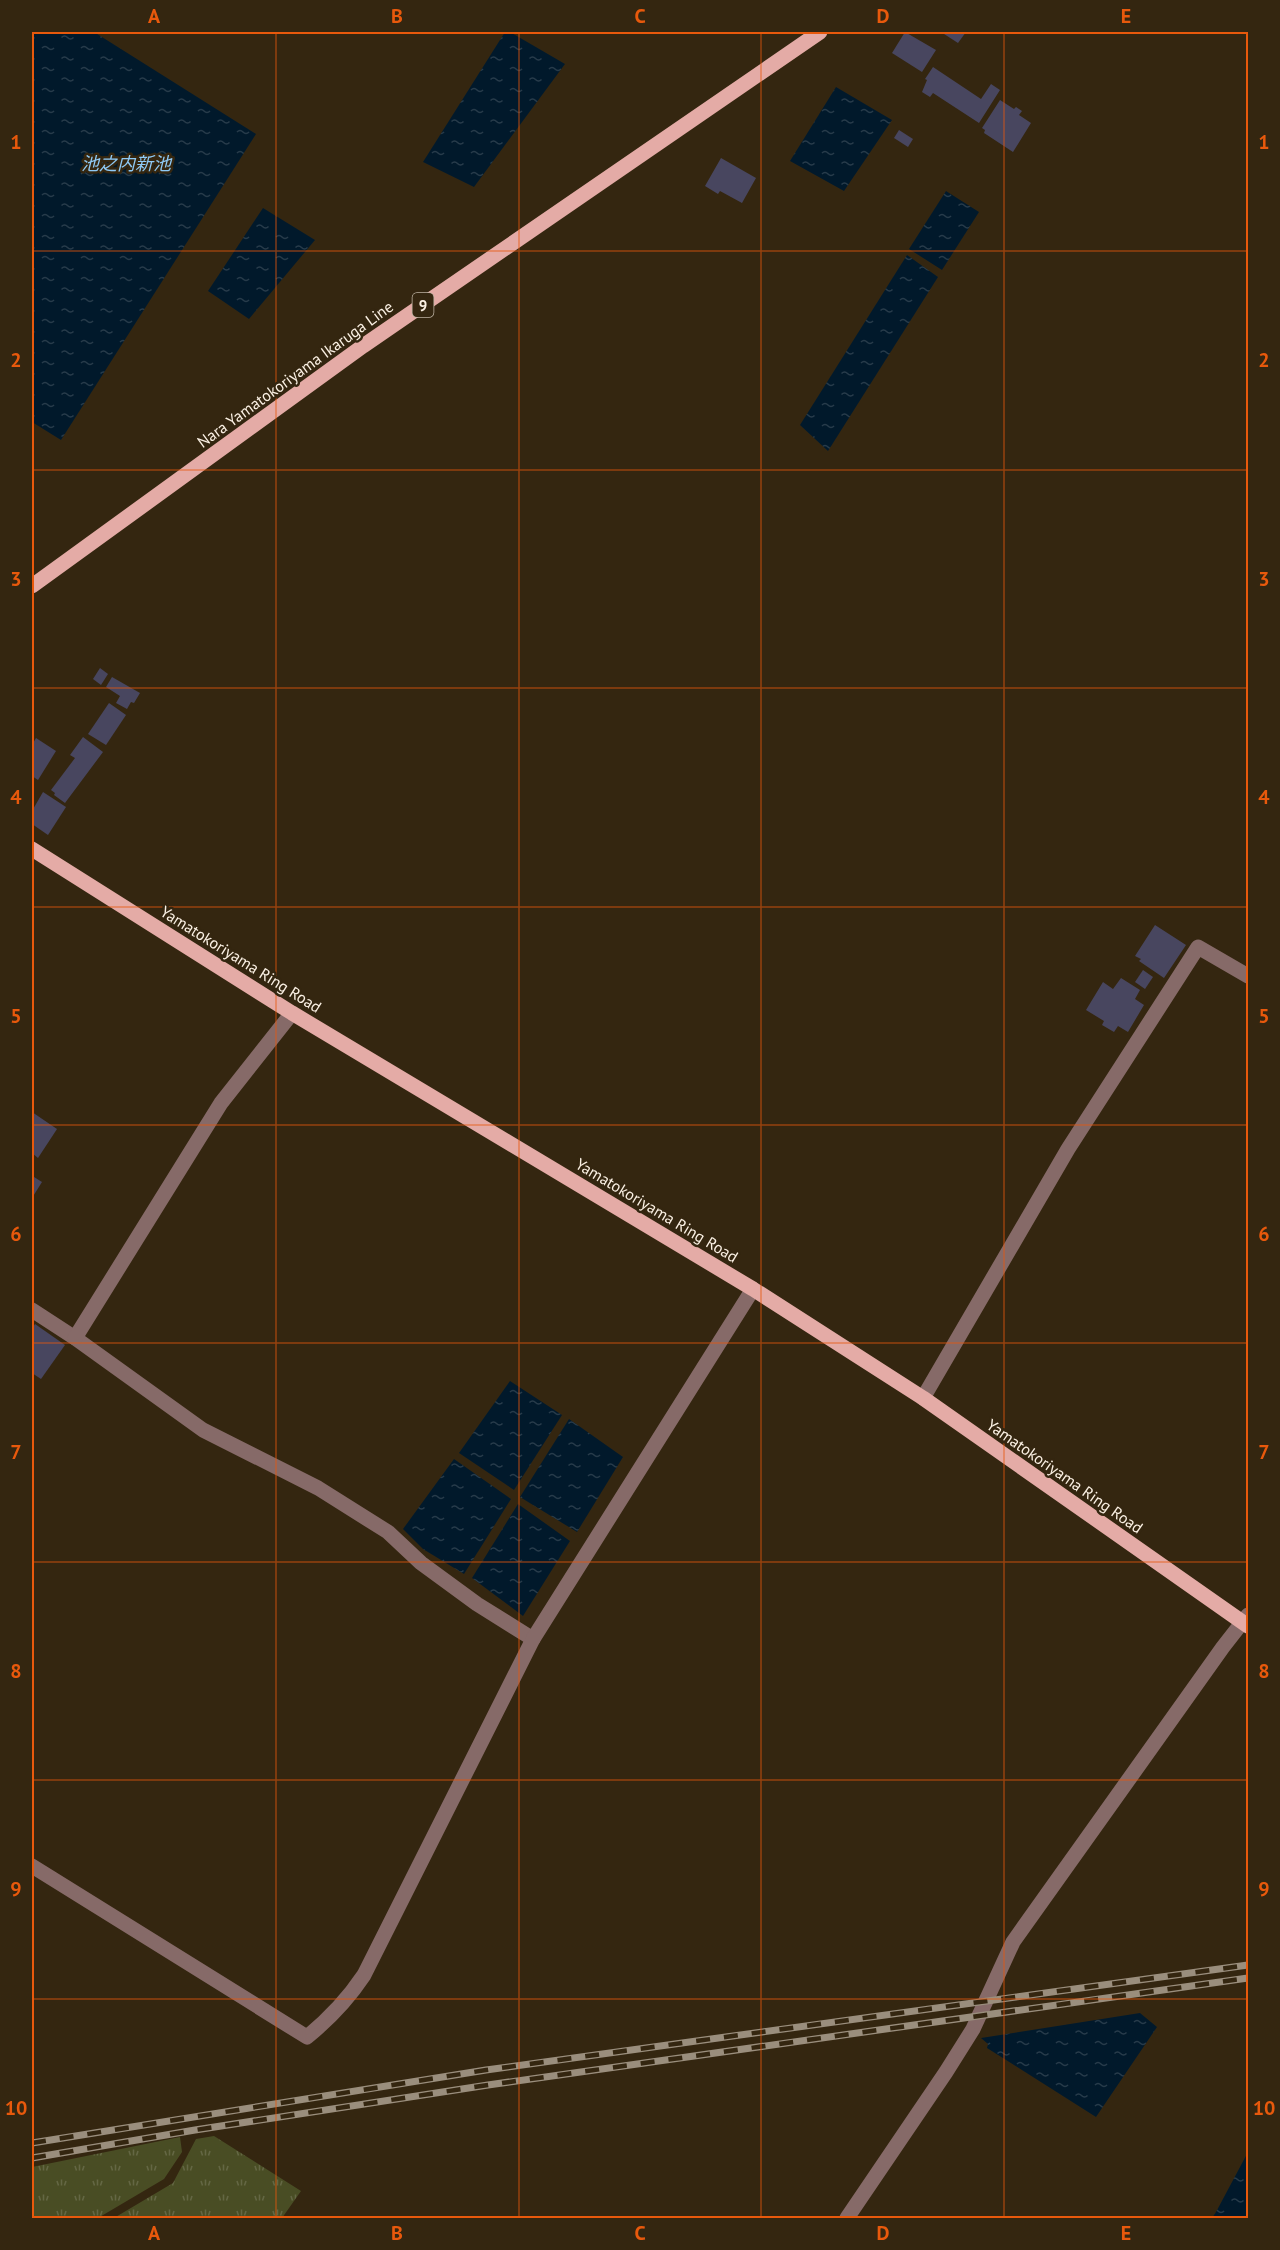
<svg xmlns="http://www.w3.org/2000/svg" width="1280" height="2250" font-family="'PT Sans','Noto Sans JP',sans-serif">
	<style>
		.grass { fill: url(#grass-tufts) }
		.water { fill: url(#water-ripples) }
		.building { fill: #48465f }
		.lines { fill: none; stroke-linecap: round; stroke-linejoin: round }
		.minor { stroke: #866a68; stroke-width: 15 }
		.major { stroke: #e4aba6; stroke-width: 15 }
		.rail-casing { stroke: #9a8e7d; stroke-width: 7 }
		.rail { stroke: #342610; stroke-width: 4.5; stroke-dasharray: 14; stroke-linecap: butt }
		.grid { fill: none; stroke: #e8590c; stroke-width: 1.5; stroke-opacity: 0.55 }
		.labels { text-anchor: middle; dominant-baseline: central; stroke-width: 5; stroke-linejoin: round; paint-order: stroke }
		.shield { fill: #342610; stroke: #bfb4a4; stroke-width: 1.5 }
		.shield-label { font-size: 15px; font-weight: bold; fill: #fbf1e4 }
		.street-label { font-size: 16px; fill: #fbf1e4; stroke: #342610 }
		.water-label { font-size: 18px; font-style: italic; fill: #8fcaf6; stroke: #342610 }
		.neatline { fill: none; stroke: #e8590c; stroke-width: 2 }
		.grid-label { font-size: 20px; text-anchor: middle; font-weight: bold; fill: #e8590c }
	</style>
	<defs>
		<pattern id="grass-tufts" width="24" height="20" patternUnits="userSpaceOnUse" patternTransform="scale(1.5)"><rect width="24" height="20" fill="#494d24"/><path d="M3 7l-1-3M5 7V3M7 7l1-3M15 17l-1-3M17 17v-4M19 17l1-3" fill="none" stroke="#646744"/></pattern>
		<pattern id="water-ripples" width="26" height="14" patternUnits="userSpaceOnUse" patternTransform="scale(1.5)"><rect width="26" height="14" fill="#01192b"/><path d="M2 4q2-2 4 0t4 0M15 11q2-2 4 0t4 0" fill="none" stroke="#273b4a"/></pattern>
	</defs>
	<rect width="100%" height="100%" fill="#342610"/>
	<g class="grass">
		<path d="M214,2136L301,2191L282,2218H114L173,2183L196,2139Z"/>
		<path d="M180,2137L182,2152L164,2179L98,2218H32V2167Z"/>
	</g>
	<g class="water">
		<path d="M32,32H94L256,134L61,440L32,422Z"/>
		<path d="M505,32H510L565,64L474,187L423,162Z"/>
		<path d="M836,87L892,120L844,191L790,161Z"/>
		<path d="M946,191L979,212L942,270L909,249Z"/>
		<path d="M263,208L315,240L249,319L208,291Z"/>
		<path d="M907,255L938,277L828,451L800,425Z"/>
		<path d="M510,1381L562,1415L514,1490L459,1453Z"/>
		<path d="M569,1419L623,1457L577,1532L520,1497Z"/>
		<path d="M454,1459L511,1499L464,1574L423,1549L403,1529Z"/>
		<path d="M518,1504L570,1541L523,1616L472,1578Z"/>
		<path d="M1140,2013L1157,2027L1096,2117L987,2048L988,2044L981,2038Z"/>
		<path d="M1248,2152V2218H1212L1216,2212Z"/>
	</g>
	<g class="building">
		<path d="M905,32L936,50L922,72L892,53Z"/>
		<path d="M941,32H966L958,43Z"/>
		<path d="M933,67L981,99L991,84L1000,90L979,123L933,93L930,97L922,92L927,80L925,79Z"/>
		<path d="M1000,100L1014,109L1016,107L1022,111L1019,115L1031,123L1013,152L984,133L985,130L982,128Z"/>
		<path d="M899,130L913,139L908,147L894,138Z"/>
		<path d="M721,158L756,178L742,203L720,191L718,194L705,186Z"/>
		<path d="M100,668L108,674L101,685L93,679Z"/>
		<path d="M112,677L140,693L134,703L131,702L127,709L116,703L120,696L106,687Z"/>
		<path d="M109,703L126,715L106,745L88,734Z"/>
		<path d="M83,737L103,752L65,803L54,795L55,793L51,790L75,758L70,755Z"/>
		<path d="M36,738L56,751L38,780L32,776V745Z"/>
		<path d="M43,792L66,807L48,835L32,824V811Z"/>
		<path d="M1155,925L1186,945L1164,978L1139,961L1141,959L1135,956Z"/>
		<path d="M1143,970L1153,977L1145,989L1135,982Z"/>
		<path d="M1121,978L1140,990L1135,999L1144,1005L1128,1032L1118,1026L1114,1032L1102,1025L1104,1021L1086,1010L1103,982L1113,989Z"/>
		<path d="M32,1112L57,1129L38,1158L32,1153Z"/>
		<path d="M34,1177L42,1182L32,1198V1181Z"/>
		<path d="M35,1324L65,1345L41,1379L32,1373V1329Z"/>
	</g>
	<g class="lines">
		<g class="minor">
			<path d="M32,1310L75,1338L203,1430L318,1488L388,1532L421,1563L477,1604L533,1639"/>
			<path d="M75,1338L221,1103L292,1013"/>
			<path d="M923,1398L1068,1149L1198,947L1248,976"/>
			<path d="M32,1866L307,2037C329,2019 348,1999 364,1975L533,1639L753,1289"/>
			<path d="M847,2218L946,2072L973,2029L1013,1942L1223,1647L1248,1615"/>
		</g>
		<g class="major">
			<path d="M32,586L363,346L820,32"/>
			<path d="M32,849L292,1013L753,1289L923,1398L1248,1626"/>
		</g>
		<g class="rail-casing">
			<g id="rail">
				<path d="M32,2143L486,2070L1248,1965"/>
				<path d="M32,2158L195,2130L488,2085L1248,1978"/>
			</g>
		</g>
		<use href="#rail" class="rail"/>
	</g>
	<path class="grid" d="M276,32V2218M519,32V2218M761,32V2218M1004,32V2218M32,251H1248M32,470H1248M32,688H1248M32,907H1248M32,1125H1248M32,1343H1248M32,1562H1248M32,1780H1248M32,1999H1248"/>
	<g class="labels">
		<rect class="shield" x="412.5" y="293" width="21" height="24" rx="4.5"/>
		<g class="shield-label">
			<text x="423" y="305">9</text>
		</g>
		<g class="street-label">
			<text transform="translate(295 374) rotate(-36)">Nara Yamatokoriyama Ikaruga Line</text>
			<text transform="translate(241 959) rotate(32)">Yamatokoriyama Ring Road</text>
			<text transform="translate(657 1210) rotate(31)">Yamatokoriyama Ring Road</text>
			<text transform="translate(1065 1476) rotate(35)">Yamatokoriyama Ring Road</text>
		</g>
		<g class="water-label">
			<text x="126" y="163">池之内新池</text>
		</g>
	</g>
	<rect width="1280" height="2250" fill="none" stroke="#342610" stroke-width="66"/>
	<rect x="33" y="33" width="1214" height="2184" class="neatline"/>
	<g class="grid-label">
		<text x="154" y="23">A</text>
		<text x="397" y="23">B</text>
		<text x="640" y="23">C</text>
		<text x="883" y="23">D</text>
		<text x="1126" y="23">E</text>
		<text x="16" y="149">1</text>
		<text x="1264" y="149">1</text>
		<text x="16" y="367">2</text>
		<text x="1264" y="367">2</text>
		<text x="16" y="586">3</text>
		<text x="1264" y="586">3</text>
		<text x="16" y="804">4</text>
		<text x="1264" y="804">4</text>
		<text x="16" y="1023">5</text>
		<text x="1264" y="1023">5</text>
		<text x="16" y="1241">6</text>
		<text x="1264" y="1241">6</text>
		<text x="16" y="1459">7</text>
		<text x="1264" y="1459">7</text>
		<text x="16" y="1678">8</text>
		<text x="1264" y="1678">8</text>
		<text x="16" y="1896">9</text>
		<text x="1264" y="1896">9</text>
		<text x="16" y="2115">10</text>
		<text x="1264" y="2115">10</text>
		<text x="154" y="2240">A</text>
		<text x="397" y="2240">B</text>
		<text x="640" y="2240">C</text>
		<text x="883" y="2240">D</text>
		<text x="1126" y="2240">E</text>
	</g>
</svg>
